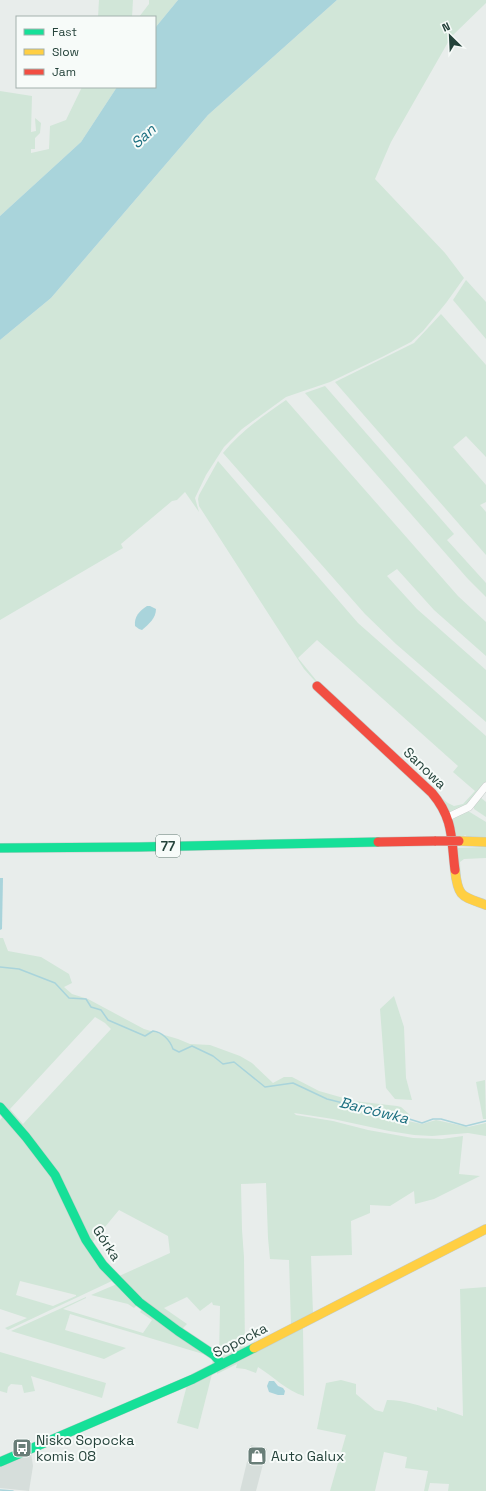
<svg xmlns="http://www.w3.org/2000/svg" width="486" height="1491" font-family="'Space Grotesk',sans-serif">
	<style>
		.built { fill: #d6dedb }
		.green { fill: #d1e6d8; fill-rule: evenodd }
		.water { fill: #a9d4db }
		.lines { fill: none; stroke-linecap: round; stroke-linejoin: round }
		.stream { stroke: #a9d4db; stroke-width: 1.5 }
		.street-casing { stroke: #c5cac8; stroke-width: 8 }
		.fast-casing { stroke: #c3cbc8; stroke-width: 10 }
		.slow-casing { stroke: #c3cbc8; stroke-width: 10 }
		.jam-casing { stroke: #c3cbc8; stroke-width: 10 }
		.street { stroke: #fcfcfc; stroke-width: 7 }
		.fast { stroke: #16e098; stroke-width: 9 }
		.slow { stroke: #ffcf43; stroke-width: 9 }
		.jam { stroke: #f24e42; stroke-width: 9 }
		.jam-bridge-casing { stroke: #c3ccc9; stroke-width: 10; stroke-linecap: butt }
		.jam-bridge { stroke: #f24e42; stroke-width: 9 }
		.labels { text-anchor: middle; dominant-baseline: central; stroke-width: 4; stroke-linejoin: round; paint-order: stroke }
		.shield { fill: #f7fbf9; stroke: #637a73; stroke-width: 1 }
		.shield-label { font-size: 13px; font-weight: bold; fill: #24423a }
		.street-label { font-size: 14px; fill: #24423a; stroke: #f7fbf9 }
		.poi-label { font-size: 14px; fill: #24423a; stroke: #f7fbf9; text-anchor: start }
		.water-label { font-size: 15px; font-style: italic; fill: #1c6f80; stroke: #f7fbf9 }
	</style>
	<rect width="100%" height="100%" fill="#e8edeb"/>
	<g class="built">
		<path d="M251,1445L267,1449L256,1491H240Z"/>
		<path d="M31,1453L33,1466L29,1491L0,1488V1466Z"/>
	</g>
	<g class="green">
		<path d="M99,0H133L132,17H98Z"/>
		<path d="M149,0H178L155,28V17H139L149,4Z"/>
		<path d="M337,0H486V3L451,37L391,142L375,179L445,253L464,278L446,303L423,331L411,342L382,357L330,382L286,397L242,429L224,447L206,475L195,498L199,512L185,492L177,500L172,501L121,544L123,548L0,620V340L51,298L208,115Z"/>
		<path d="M82,87H117L81,142L0,216V91L32,96L31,132L36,131L35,118L41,123L40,133L35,138V149H31V153L49,149L50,126L66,120Z"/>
		<path d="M466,280L486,302V339L453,300Z"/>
		<path d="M441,314L486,365V457L466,436L453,447L486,485V502L480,505L486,512V555L335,382L414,343Z"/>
		<path d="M325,386L454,534L447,540L486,583V597L468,579L305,393Z"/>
		<path d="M286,400L458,596L486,622V656L434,610L397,569L387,576L417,609L486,670V722L396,644L365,614L223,453C240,432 264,415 286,400Z"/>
		<path d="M218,461L358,623L486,736V785L467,805L450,813L438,795L448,803L454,806L463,804L475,791L453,772L458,766L317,640L298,658L325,691H324L304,669L199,506L198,499L199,495Z"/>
		<path d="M480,797L486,802V817L474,809V806Z"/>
		<path d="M468,811L486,822V838L468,837L465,835L464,836H457L458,848L486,847V858L464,859L460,862L461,881L459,880L453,818Z"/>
		<path d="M0,938H3L8,951L41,957L69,974L72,983L64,987L72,994L88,999L144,1029L178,1039L190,1044L210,1045L240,1056L252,1063L273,1083L284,1077H292L319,1091L354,1101L397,1106L401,1107L410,1115L408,1121L422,1124L436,1120L468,1127L486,1123V1136L468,1133L432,1136L414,1135L389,1131L333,1119L294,1113L296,1115L333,1121L368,1130L413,1138L442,1139L463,1136L459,1174L480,1176L434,1199L415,1204L414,1191L390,1206L370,1205V1213L351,1221L352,1255L311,1256L313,1314L291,1325L289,1260L270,1259L268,1238L266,1183L241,1184L242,1230L244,1257L245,1350C237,1354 228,1360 219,1357L220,1306L213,1305L212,1302L200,1311L187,1297L164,1308L187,1324L180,1331L137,1299L126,1289L123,1282L113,1274L94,1251L96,1249L117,1277L170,1253L168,1236L119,1210L90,1245L81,1227H78L88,1248L114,1280L8,1330L5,1328L27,1318L0,1309V1120L5,1114L48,1169L65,1197L67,1195C49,1162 25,1133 0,1105ZM95,1017L105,1023L111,1029L23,1124L10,1109ZM20,1281L76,1295V1296L53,1306L16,1295Z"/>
		<path d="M394,996L404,1027L406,1078L412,1100L395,1099L386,1088L380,1009Z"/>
		<path d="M485,1080L486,1119H483L476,1082Z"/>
		<path d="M117,1284L139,1303L134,1308L128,1304L91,1295Z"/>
		<path d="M486,1287V1491H448L449,1484L430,1483L428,1491H424L428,1471L405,1468L407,1457L384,1452L375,1491H330L346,1435L317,1429L326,1383L341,1380L356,1384V1394L375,1410L383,1412L387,1400C405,1400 420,1406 437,1411V1407L463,1416L460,1289Z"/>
		<path d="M86,1297V1298L63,1309L143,1333L152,1320L140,1312L144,1307L176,1332L213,1356L216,1361L212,1366L213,1357L70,1314L65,1330L126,1348L104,1359L11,1331Z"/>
		<path d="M303,1328L304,1396C287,1391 274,1377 258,1367L256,1373L245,1369L236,1368L237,1364L217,1374V1372Z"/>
		<path d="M0,1352L106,1383L102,1398L31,1376L35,1391L24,1393L22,1385L11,1384L8,1387L7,1393L0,1391Z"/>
		<path d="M212,1374L198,1429L177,1423L187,1385Z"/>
	</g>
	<g class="water">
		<path d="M178,0H337L208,115L51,298L0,340V216L81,142L117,87H155V28Z"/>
		<path d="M147,606H150L156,609C156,618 149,624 142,630L139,629L135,626C134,617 139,611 147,606Z"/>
		<path d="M0,878H3L2,929L0,930Z"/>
		<path d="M269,1381H274L278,1386L283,1388L285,1391L284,1395H278L269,1392L267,1386Z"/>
	</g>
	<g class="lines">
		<g class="stream">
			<path d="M0,967L19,969L55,983L69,998L86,999L91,1007L101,1010L108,1020L145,1036L153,1031C162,1032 170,1040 173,1049L179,1052L192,1046L213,1056L223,1064L234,1062L265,1087L293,1083L327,1099L343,1103L351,1108H374L422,1123L433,1119H441L466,1126L486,1121"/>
			<path d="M0,1490L13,1491"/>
		</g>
		<g class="street-casing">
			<path id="street" d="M448,817L469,807L486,786"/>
		</g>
		<g class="fast-casing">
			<g id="fast">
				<path d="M0,848L139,847L378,842"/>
				<path d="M0,1107L26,1137L55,1175L86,1240L103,1265L139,1302L178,1331L214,1355L222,1364"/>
				<path d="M0,1462L193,1379L254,1348"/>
			</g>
		</g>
		<g class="slow-casing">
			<g id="slow">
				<path d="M459,841L486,842"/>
				<path d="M455,870C458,898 462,896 486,905"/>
				<path d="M254,1348L486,1229"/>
			</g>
		</g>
		<g class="jam-casing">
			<g id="jam">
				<path d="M317,686L432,793C454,819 451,839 455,870"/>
				<path d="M378,842L436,841"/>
			</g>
		</g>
		<use href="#street" class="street"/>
		<use href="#fast" class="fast"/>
		<use href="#slow" class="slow"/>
		<use href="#jam" class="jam"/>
		<g class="jam-bridge-casing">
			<path id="jam-bridge" d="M436,841H459"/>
		</g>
		<use href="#jam-bridge" class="jam-bridge"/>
	</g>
	<defs>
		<g id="bus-square" transform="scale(1)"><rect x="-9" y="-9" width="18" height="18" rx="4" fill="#697e78" stroke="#f7fbf9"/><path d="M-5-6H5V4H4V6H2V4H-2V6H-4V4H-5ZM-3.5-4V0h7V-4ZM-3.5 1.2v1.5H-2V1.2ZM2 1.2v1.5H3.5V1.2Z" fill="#fff"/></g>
		<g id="shop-square" transform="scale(1)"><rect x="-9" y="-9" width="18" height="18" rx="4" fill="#697e78" stroke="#f7fbf9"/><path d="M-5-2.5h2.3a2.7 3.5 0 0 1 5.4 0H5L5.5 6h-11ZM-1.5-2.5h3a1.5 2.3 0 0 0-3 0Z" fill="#fff"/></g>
	</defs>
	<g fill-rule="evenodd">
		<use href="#bus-square" x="22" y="1448"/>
		<use href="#shop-square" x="257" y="1456"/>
	</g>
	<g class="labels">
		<rect class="shield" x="156" y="835" width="24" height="22" rx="3"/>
		<g class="shield-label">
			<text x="168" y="846">77</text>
		</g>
		<g class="street-label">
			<text transform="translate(425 768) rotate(44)">Sanowa</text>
			<text transform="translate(107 1243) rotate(57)">Górka</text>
			<text transform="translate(240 1340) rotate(-27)">Sopocka</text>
		</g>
		<g class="poi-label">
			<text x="36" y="1440">Nisko Sopocka<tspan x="36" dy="16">komis 08</tspan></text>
			<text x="271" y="1456">Auto Galux</text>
		</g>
		<g class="water-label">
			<text transform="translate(143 136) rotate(-43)">San</text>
			<text transform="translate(374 1110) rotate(14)">Barcówka</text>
		</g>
	</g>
	<rect x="16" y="16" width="140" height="72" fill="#f7fbf9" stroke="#a3b1ad"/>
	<rect x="24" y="29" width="20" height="6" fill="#16e098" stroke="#a3b1ad"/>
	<text x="52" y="36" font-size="12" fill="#24423a">Fast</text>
	<rect x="24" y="49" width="20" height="6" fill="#ffcf43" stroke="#a3b1ad"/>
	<text x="52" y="56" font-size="12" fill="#24423a">Slow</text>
	<rect x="24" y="69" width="20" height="6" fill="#f24e42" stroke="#a3b1ad"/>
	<text x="52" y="76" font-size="12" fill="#24423a">Jam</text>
	<g transform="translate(450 36) rotate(336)" stroke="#f7fbf9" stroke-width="3" paint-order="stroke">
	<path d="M0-3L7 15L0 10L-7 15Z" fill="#24423a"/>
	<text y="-6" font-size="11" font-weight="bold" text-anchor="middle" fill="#24423a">N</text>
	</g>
</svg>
